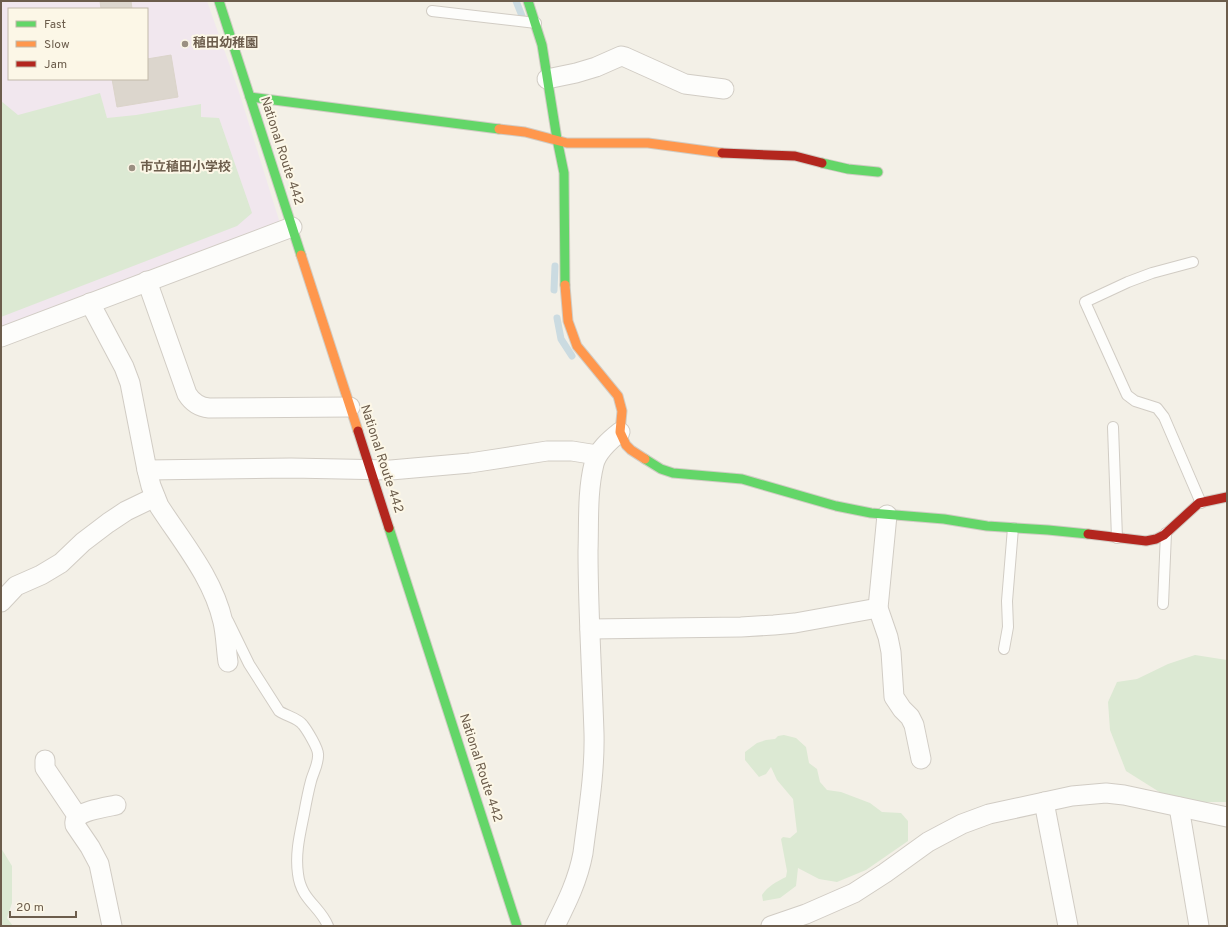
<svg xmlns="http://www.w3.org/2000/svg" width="1228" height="927" font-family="Overpass,'Noto Sans JP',sans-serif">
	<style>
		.education { fill: #f1e7ee; fill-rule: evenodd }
		.green { fill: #dce9d3 }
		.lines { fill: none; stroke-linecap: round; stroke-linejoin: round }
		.stream { stroke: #cbdbe1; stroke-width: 7 }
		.building { fill: #dcd6cd; stroke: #dbd4ca }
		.lane-casing { stroke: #d1ccc4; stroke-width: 12 }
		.street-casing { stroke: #d1ccc4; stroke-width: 21 }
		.fast-casing { stroke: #d1ccc4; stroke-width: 11 }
		.slow-casing { stroke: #d1ccc4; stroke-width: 11 }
		.jam-casing { stroke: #d1ccc4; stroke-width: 11 }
		.lane { stroke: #fdfdfb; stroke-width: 10 }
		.street { stroke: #fdfdfb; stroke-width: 19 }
		.fast { stroke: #63d668; stroke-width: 9 }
		.slow { stroke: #ff974d; stroke-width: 9 }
		.jam { stroke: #b3261e; stroke-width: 9 }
		.poi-dot { fill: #9b9082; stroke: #fcf7e7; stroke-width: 1.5 }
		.labels { text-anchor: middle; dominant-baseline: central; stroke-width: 4; stroke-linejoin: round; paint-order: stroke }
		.poi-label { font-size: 13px; font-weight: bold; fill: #6c5d4c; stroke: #fcf7e7; text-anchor: start }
		.street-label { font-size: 13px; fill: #6c5d4c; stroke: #fcf7e7 }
	</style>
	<rect width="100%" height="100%" fill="#f3f0e7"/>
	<path class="education" d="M1,1H207L238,89L280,223L1,327ZM9,9H147V79H9Z"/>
	<g class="green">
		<path d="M100,93L107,118L136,115L201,104V117L219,118L252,213L237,226L1,317V101L18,115Z"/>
		<path d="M1195,655L1227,660V802H1202L1161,793L1126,771L1110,730L1108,702L1117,682L1137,679L1168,664Z"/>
		<path d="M784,735L796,738L806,747L809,763L817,769L820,782L827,790L841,792L870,803L882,812L901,813L908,821V841L866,870L837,882L819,879L798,868L796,886L780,898L763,901L762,895C768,886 776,882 786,877L787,871L781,839L783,837L790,838L797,832L793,799L777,780L771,767L766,774L759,777L745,760V752L757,743L766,740L775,739L778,736Z"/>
		<path d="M1,848L12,866V903L7,918L13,926H1Z"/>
	</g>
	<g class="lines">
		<g class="stream">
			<path d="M516,1L522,16"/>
			<path d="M554,290L555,266"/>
			<path d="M557,318L561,339L572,356"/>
		</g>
	</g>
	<g class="building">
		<path d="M100,1H131L132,9H101Z"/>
		<path d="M171,55L178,97L117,107L112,79H147V59Z"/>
	</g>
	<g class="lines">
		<g class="lane-casing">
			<g id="lane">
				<path d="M432,11L536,23"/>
				<path d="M1193,262L1152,273L1128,282L1085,302L1127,395L1135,401L1157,408L1164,417L1201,503"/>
				<path d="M1113,427L1117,538"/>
				<path d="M1163,604L1166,533"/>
				<path d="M228,621L249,664L279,711C286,716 298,718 303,725C307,730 318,748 318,754C319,763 313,773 311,781C308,792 306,803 304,814C300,834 295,853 298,874C301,900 320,906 328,926"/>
				<path d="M1004,649L1008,627L1007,601L1013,528"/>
			</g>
		</g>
		<g class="street-casing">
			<g id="street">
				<path d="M547,79L576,73L596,67L621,56L625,57L685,84L724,89"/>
				<path d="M147,281L187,394C192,402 199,407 209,408L350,407"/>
				<path d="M90,303L124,367L130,383L147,470L151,486L159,506C183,543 213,578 223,622C226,635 226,649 228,662"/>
				<path d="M1,337L292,227"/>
				<path d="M147,470L291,468L391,470L470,463L547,451H572L597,455"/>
				<path d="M887,515L878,608L888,637L891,652L894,697L902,709L910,717L914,725L921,759"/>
				<path d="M1,602L16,586L41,575L61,563L83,542L108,523L126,511L155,497"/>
				<path d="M590,629L741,627L774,625L795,623L878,608"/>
				<path d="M45,760V768L78,817"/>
				<path d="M1044,802L1068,926"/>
				<path d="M1179,807L1199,926"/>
				<path d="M112,926L99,864L90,847L75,825C75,822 74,822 76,819C80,811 107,807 116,805"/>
				<path d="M555,926C567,902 578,880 583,853C588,813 595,773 594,733C592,672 588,612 588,551C589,523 587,492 594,464C597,451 610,440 620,432"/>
				<path d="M771,926L806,914L854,893L885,873L928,842L943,834L962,824L989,814L1072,796L1106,793L1124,795L1227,817"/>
			</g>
		</g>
		<g class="fast-casing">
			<g id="fast">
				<path d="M219,1L301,255"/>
				<path d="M528,1L542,45L557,139L564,173L565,285"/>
				<path d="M250,97L499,129"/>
				<path d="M822,163L848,169L878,172"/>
				<path d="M645,459L661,469L673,473L742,479L836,506L871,513L944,519L987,526L1048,530L1088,534"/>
				<path d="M389,528L517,926"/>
			</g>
		</g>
		<g class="slow-casing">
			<g id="slow">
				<path d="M499,129L525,132L567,143H648L722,153"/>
				<path d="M301,255L358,431"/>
				<path d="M565,285L568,321L577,346L618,396L622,411L620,432L626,445L631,450L645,459"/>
			</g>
		</g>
		<g class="jam-casing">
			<g id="jam">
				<path d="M722,153L795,156L822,163"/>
				<path d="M358,431L389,528"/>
				<path d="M1088,534L1146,541L1156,539L1164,535L1199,503L1227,497"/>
			</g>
		</g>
		<use href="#lane" class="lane"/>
		<use href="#street" class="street"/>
		<use href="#fast" class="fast"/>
		<use href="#slow" class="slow"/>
		<use href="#jam" class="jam"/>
	</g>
	<g class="poi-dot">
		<circle cx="185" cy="44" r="4"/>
		<circle cx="132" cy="168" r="4"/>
	</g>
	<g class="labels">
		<g class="poi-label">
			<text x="193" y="44">稙田幼稚園</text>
			<text x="140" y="168">市立稙田小学校</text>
		</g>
		<g class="street-label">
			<text transform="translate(281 151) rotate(72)">National Route 442</text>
			<text transform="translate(381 459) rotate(72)">National Route 442</text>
			<text transform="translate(480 768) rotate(72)">National Route 442</text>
		</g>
	</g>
	<rect width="1228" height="927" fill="none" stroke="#6c5d4c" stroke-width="4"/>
	<rect x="8" y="8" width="140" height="72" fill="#fcf7e7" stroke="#c2b9a9"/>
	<rect x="16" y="21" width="20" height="6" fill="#63d668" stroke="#c2b9a9"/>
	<text x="44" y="28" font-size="12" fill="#6c5d4c">Fast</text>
	<rect x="16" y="41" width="20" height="6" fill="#ff974d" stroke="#c2b9a9"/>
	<text x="44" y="48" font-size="12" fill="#6c5d4c">Slow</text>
	<rect x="16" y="61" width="20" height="6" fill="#b3261e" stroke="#c2b9a9"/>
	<text x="44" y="68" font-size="12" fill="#6c5d4c">Jam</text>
	<path d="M10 911v6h66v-6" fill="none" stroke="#6c5d4c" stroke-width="2"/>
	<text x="16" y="911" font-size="12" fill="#6c5d4c" stroke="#fcf7e7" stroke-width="3" paint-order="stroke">20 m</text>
</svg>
